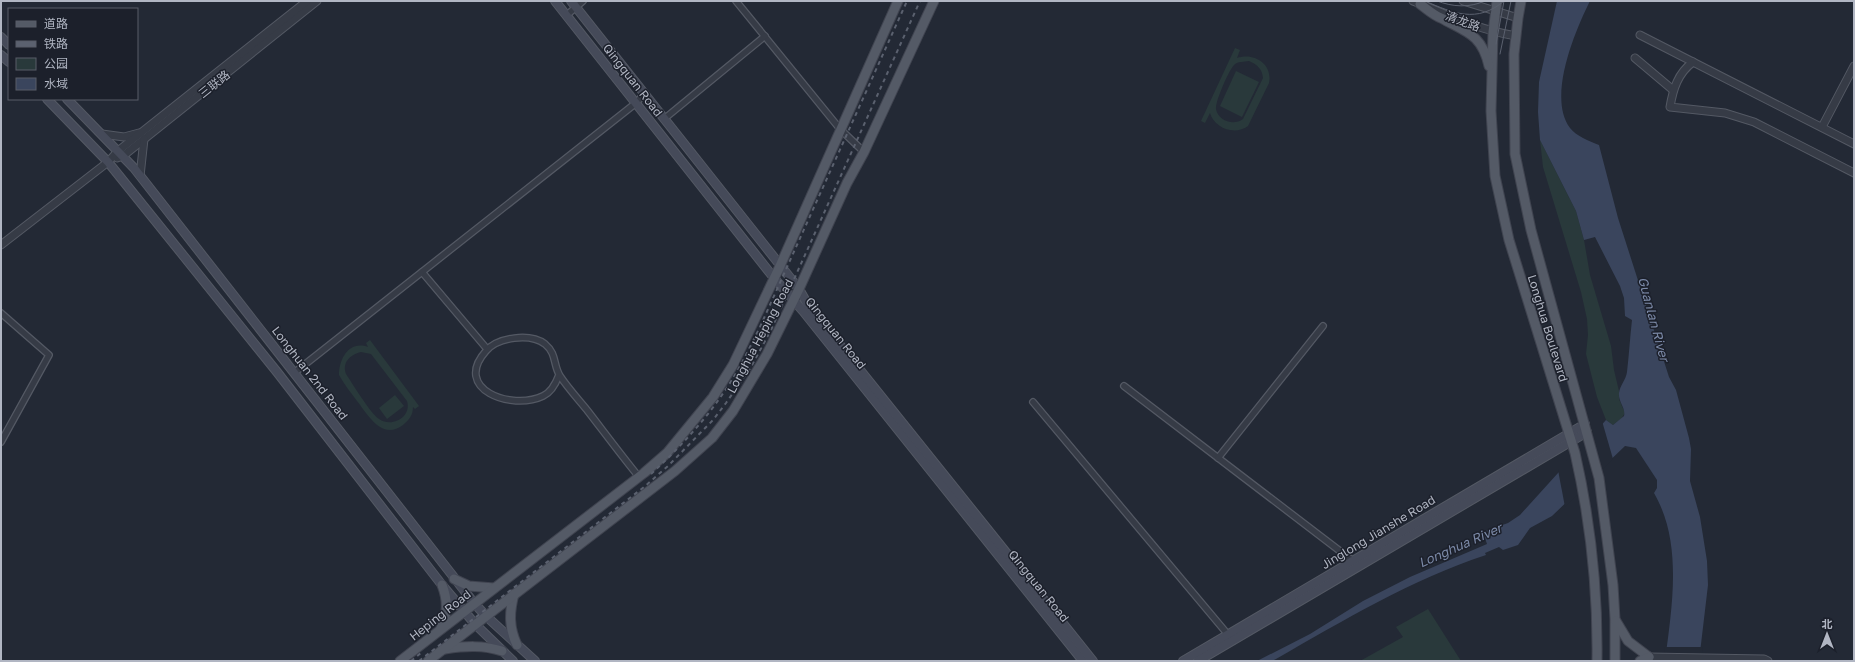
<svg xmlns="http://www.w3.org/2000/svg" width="1855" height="662" font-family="'Golos Text','Noto Sans SC',sans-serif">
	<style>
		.green { fill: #29393b; fill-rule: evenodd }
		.water { fill: #3a455d }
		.pier { fill: #232935 }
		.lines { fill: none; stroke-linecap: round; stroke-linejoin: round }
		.minor-casing { stroke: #545964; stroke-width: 8 }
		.tertiary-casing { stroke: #545964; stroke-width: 9 }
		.secondary-casing { stroke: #545964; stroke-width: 10 }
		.primary-casing { stroke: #404450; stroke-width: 11 }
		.minor { stroke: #363b46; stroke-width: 5.5 }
		.tertiary { stroke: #363b46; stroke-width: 7 }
		.secondary { stroke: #454a59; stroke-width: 8 }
		.primary { stroke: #545a66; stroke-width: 9 }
		.tram { stroke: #5b616f; stroke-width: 1 }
		.rail { stroke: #5b616f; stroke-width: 2; stroke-dasharray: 4 4; stroke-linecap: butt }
		.labels { text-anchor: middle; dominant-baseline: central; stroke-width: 3; stroke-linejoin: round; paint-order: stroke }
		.street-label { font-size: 12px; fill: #b1b6c3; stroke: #1c202b }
		.water-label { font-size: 13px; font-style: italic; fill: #7c8aa8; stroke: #1c202b }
	</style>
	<rect width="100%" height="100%" fill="#232935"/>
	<g class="green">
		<path d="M1235,48L1240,50L1237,58C1254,52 1273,64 1269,83L1248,126C1235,136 1214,128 1210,113L1205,123L1201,121ZM1249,61C1258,65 1262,69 1263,78L1243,119C1234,126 1218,121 1216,109C1215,102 1229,70 1234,65C1238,61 1244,62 1249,61Z"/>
		<path d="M1236,71L1259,82L1242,117L1220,106Z"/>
		<path d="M1540,140L1576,211L1584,240L1590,275L1611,346L1614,370L1619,391V399L1625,413L1621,419L1613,425L1606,420L1597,397L1586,354L1588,335L1587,319L1581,292L1543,167Z"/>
		<path d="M370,340L419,406L415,409L413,407C413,415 409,420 403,425C382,441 368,415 357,401C351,393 344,384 339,375C339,359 349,340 368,347L366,343ZM361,352L371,354L407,401C412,417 392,428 379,419C371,414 352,383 346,374C342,362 350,355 361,352Z"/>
		<path d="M395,395L404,406L387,419L379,408Z"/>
		<path d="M1428,609L1461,661H1360L1403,637L1396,627Z"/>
	</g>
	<path class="water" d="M1557,1H1590C1575,31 1547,97 1570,128C1576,136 1589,141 1599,145L1618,218L1669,377L1676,390L1689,438L1691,449L1690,481L1700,517L1707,561L1708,585L1699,661H1665C1672,606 1683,543 1654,493L1657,488V480L1636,448L1625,446L1552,516L1530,528L1518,545L1503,550L1499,547L1485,553L1486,555C1411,580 1344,620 1276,659L1272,661H1257L1310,634L1363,601L1410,577L1487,544L1483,532L1508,523L1520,515L1606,420L1613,425L1624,416C1626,408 1618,402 1619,393C1620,385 1626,380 1627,372C1629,355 1630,337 1632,320L1625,316L1624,298L1620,286L1595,237L1584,240L1576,211L1540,140L1538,112L1539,82Z"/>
	<g class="pier">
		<path d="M1602,421L1613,459L1565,507L1558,470Z"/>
		<path d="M1665,647H1703L1701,661H1663Z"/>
	</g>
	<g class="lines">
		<g class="minor-casing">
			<g id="minor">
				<path d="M736,1L840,129L864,152"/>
				<path d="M567,15L583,1"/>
				<path d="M664,119L765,36"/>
				<path d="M422,272L487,349"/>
				<path d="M1,313L49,355L1,442"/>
				<path d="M294,373L636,103L644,94"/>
				<path d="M559,375C556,383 552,392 543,396C511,411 452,389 486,351C498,337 530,333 545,344C557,354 553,365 560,376C568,388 578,399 587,410C604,432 621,455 639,477"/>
				<path d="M1124,386L1353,561"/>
				<path d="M1033,402L1230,637"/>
				<path d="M1218,458L1323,326"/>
			</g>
		</g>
		<g class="tertiary-casing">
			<g id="tertiary">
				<path d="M1413,1C1447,15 1479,30 1516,36"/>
				<path d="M1463,1L1518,18"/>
				<path d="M1640,35L1854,144"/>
				<path d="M1635,58L1673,90"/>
				<path d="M1693,62C1678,73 1673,89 1670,107L1725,113L1754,122L1854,173"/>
				<path d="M1822,127L1854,66"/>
				<path d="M102,134L124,137L139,133"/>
				<path d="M117,158L123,156L317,1"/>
				<path d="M140,176L144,139"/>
				<path d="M1,245L108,162L118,151L307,1"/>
				<path d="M1649,657L1764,659L1768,661"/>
			</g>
		</g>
		<g class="secondary-casing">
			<g id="secondary">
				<path d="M555,1L774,278L803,311L1083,661"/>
				<path d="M571,1L799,289L808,305L1093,661"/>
				<path d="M1,37L9,45"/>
				<path d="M1,55L9,62"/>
				<path d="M47,99L108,162L277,372L442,585L475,624L513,661"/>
				<path d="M67,99L134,168L474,603L486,616L535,661"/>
				<path d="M1183,661L1585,424"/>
				<path d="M1198,661L1587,432"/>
			</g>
		</g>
		<g class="primary-casing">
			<g id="primary">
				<path d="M1497,1L1493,32L1491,111L1495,176L1509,240L1575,453C1591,523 1598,589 1597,661"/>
				<path d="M1521,1L1518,18L1514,54L1515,154L1531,230L1599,478L1613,585L1615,619V661"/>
				<path d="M1420,4C1427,9 1433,15 1441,18C1466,32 1482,34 1489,66"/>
				<path d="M454,579L469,586L494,588"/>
				<path d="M514,594C509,613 509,628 517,645"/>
				<path d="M1616,621L1628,641L1649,657"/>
				<path d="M441,628C448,614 448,600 442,585"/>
				<path d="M445,649C466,646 483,645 502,651"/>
				<path d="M400,661L644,473L667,453L713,397L733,365L780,266L898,1"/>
				<path d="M428,661L675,471L712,438L733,411L767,354L799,289L847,183L864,152L934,1"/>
				<path d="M1640,661L1649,657"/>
			</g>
		</g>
		<use href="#minor" class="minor"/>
		<use href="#tertiary" class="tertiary"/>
		<use href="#secondary" class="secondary"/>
		<use href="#primary" class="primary"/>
		<g class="tram">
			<path d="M1425,1C1453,13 1477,24 1504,1"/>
			<path d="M1437,1C1453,7 1469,8 1485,1"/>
			<path d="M1496,44L1504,1"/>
			<path d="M1500,54L1511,1"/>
		</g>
		<g class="rail">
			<path d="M651,474C678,449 704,422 724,392C738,372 749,349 760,327L907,1"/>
			<path d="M411,661L422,652"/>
			<path d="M419,661L644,487L668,466L713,420L726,403L751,367L771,330L920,1"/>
		</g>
	</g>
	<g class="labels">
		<g class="street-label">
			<text transform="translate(1463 21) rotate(20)">清龙路</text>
			<text transform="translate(633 80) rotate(52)">Qingquan Road</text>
			<text transform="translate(214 84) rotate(-39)">三联路</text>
			<text transform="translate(1548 328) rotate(73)">Longhua Boulevard</text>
			<text transform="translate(836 333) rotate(51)">Qingquan Road</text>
			<text transform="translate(760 336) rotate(-62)">Longhua Heping Road</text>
			<text transform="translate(310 373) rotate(52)">Longhuan 2nd Road</text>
			<text transform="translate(1378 532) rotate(-31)">Jinglong Jianshe Road</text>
			<text transform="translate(1039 586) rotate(51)">Qingquan Road</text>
			<text transform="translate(440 615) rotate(-38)">Heping Road</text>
		</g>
		<g class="water-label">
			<text transform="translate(1654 319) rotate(75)">Guanlan River</text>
			<text transform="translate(1460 545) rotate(-24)">Longhua River</text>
		</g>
	</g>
	<rect width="1855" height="662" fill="none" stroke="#b1b6c3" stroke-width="4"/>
	<rect x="8" y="8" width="130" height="92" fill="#1c202b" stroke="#585c68"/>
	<rect x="16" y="21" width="20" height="6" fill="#545a66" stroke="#585c68"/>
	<text x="44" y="28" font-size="12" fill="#b1b6c3">道路</text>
	<rect x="16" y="41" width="20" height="6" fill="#5b616f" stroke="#585c68"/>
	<text x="44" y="48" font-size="12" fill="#b1b6c3">铁路</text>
	<rect x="16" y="58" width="20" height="12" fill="#29393b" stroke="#585c68"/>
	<text x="44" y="68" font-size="12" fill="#b1b6c3">公园</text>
	<rect x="16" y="78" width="20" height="12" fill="#3a455d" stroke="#585c68"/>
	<text x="44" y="88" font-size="12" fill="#b1b6c3">水域</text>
	<g transform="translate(1827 634)" stroke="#1c202b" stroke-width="3" paint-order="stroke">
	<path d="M0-3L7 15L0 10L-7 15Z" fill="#b1b6c3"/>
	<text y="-6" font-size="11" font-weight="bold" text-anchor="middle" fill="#b1b6c3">北</text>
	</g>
</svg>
